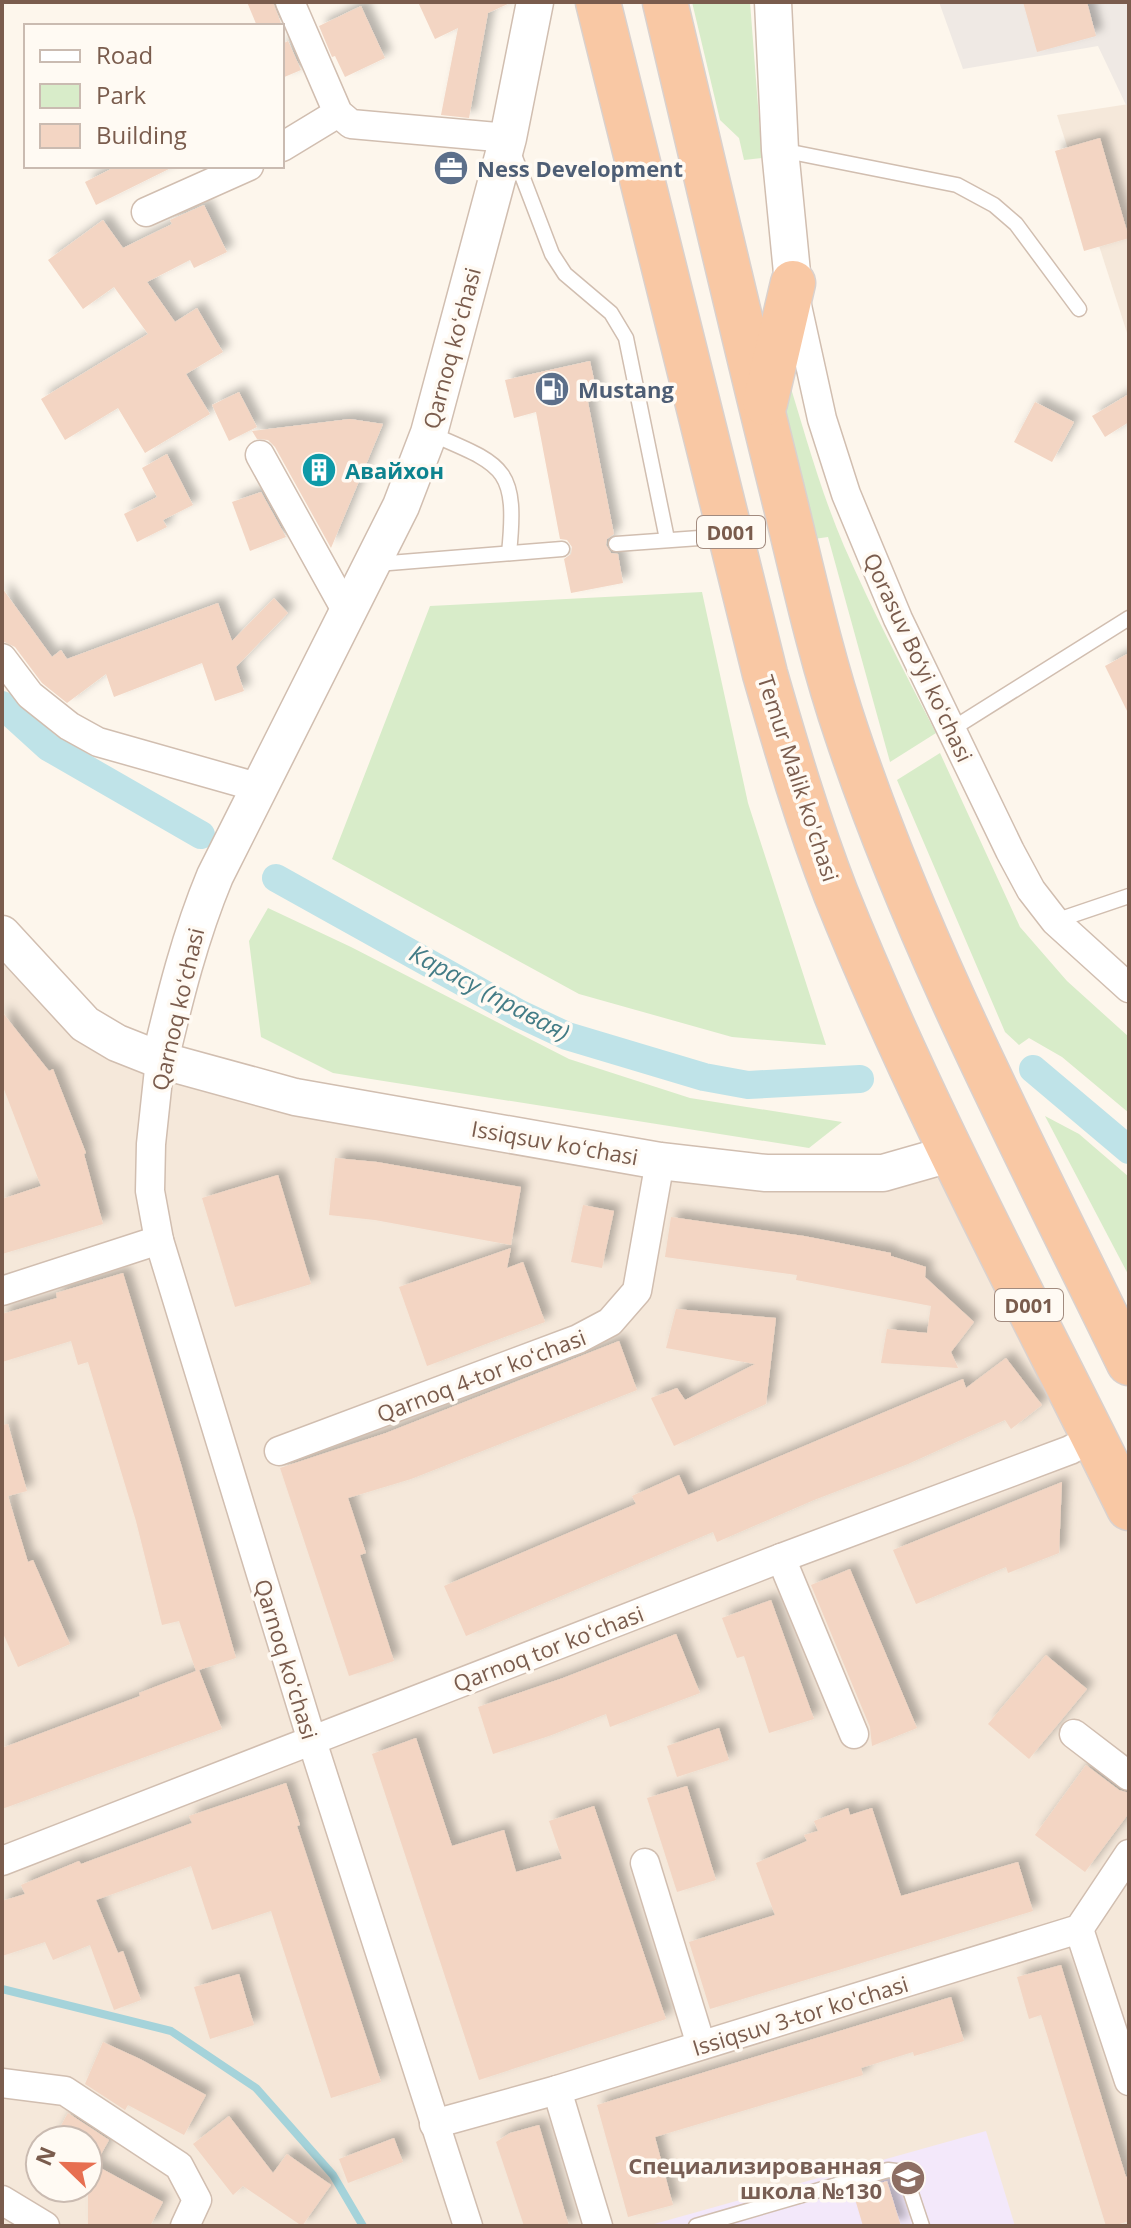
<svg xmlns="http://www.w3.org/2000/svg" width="1131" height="2228" font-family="'Open Sans',sans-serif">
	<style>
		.residential { fill: #f5e8da; fill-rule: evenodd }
		.industrial { fill: #efe9e4 }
		.education { fill: #f3e8fa }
		.green { fill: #d8ecc9 }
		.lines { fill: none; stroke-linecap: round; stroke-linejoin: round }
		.stream { stroke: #a5d3da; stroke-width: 8 }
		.canal { stroke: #bfe3e8; stroke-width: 28 }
		.building { fill: #f3d5c3; filter: url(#shadow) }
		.service-casing { stroke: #d1beb0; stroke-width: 17 }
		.minor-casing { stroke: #d1beb0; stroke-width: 31 }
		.tertiary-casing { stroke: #d1beb0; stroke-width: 39 }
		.trunk-casing { stroke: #dad1cd; stroke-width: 47 }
		.service { stroke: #fff; stroke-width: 14 }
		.minor { stroke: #fff; stroke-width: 28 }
		.tertiary { stroke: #fff; stroke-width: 36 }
		.trunk { stroke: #f9c8a4; stroke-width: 44 }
		.labels { text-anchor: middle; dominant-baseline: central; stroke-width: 7; stroke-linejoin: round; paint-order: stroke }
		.shield { fill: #fffaf3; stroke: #a28b7f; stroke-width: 2 }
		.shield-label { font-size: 20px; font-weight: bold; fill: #7a5c4d }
		.service-label { font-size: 22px; font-weight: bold; fill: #4e5e75; stroke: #fffaf3; text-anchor: start }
		.street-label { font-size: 22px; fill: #7a5c4d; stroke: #fffaf3 }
		.culture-label { font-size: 22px; font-weight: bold; fill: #0d838f; stroke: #fffaf3; text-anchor: start }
		.education-label { font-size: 22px; font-weight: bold; fill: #785e54; stroke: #fffaf3; text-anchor: end }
		.water-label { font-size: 24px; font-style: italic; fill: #437c86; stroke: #fffaf3 }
	</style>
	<defs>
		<filter id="shadow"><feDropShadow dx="7" dy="-7" stdDeviation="4" flood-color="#0004"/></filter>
	</defs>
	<rect width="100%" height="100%" fill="#fdf6ec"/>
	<g class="residential">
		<path d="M1129,104V339L1057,115Z"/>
		<path d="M2,932L117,1043L660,1161L931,1160L1129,1508V2226H2ZM40,2140H88V2188H40Z"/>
	</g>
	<path class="industrial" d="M939,2H1129V104L1126,105L1098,46L963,69Z"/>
	<path class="education" d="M986,2131L1015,2226H647Z"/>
	<g class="green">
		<path d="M692,2H750L762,158L744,160L739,138L720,120Z"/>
		<path d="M786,372C804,430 820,490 844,546C872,610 904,671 936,733L890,762L828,537L814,539L784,416Z"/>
		<path d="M702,592L748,803L826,1045L732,1037L579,994L332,859L430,606Z"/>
		<path d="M940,753L1020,927L1067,981L1129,1037V1113L1062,1057L1029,1038L1019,1045L1005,1032L897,780Z"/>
		<path d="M268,908L351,947L569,1059L690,1098L842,1122L809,1148L333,1073L261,1037L249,941Z"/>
		<path d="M1045,1116L1079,1134L1129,1177V1276Z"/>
	</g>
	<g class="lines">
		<path class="stream" d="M2,1989L171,2031L256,2088L333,2175L363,2226"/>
		<g class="canal">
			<path d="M2,705L48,747L201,835"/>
			<path d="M276,878L520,1014L567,1036L704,1077L748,1085L860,1079"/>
			<path d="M1033,1069L1129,1150"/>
		</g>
	</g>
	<g class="building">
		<path d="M247,2H273L282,26H257Z"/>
		<path d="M418,2H512L488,13L469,118L441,115L458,28L435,39Z"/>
		<path d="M1023,2H1087L1096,36L1037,52Z"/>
		<path d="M361,6L385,58L345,77L335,56L332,57L319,26Z"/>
		<path d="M288,41L301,70L282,78V44Z"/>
		<path d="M1100,138L1129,238L1084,251L1055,151Z"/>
		<path d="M117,166H175L96,205L85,182Z"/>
		<path d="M204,205L227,252L194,268L190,260L147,282L175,322L197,308L223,352L186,374L210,414L145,453L118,408L65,440L41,399L148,334L114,287L83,309L48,260L103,220L123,248L172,224L170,220Z"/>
		<path d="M590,361L598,398L588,402L614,534L607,539L606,545L611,553L618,554L623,583L571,593L564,559L571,554L572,547L567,540L560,539L536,412L514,418L505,380Z"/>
		<path d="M239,392L257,427L229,441L212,405Z"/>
		<path d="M1129,394V422L1105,437L1092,416Z"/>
		<path d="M1035,402L1074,422L1052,462L1014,442Z"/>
		<path d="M350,419L383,424L331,548L275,447L268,440L257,439L252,431Z"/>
		<path d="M167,454L193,505L163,520L167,527L137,542L124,514L157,497L142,468Z"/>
		<path d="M261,492L286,537L250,551L232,502Z"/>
		<path d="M2,588L52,657L61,650L67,659L218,603L232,641L274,598L288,613L236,667L244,691L215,701L202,663L114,697L106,674L67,703L42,683L15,647L2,641Z"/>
		<path d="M1129,653V715L1105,666Z"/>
		<path d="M2,1012L49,1071L53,1069L86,1153L84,1154L103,1224L2,1254V1199L41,1186L2,1084Z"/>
		<path d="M335,1158L377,1162L521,1187L511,1245L375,1220L329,1215Z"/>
		<path d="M278,1175L311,1284L235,1307L202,1198Z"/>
		<path d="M583,1205L614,1211L602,1268L571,1262Z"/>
		<path d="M671,1217L804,1236L891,1253V1256L926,1267L925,1277L974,1322L951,1352L958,1368L881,1363L887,1329L927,1333L931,1306L796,1280L797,1275L665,1257Z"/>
		<path d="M511,1248L507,1268L523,1262L545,1322L427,1366L399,1287Z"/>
		<path d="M123,1273L181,1464L236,1658L199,1670L222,1729L2,1809V1748L140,1696L139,1693L196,1671L179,1621L162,1625L136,1521L88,1362L78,1365L71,1341L2,1362V1314L57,1298L56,1293Z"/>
		<path d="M676,1309L776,1318L766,1404L674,1446L651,1398L677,1388L685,1400L755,1364L666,1348Z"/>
		<path d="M619,1341L637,1390L411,1479L348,1498L366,1553L360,1555L394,1661L349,1676L280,1468L386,1433Z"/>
		<path d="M1006,1358L1042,1405L1011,1429L1005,1420L908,1464L814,1500L717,1542L713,1532L466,1636L444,1586L636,1504L632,1496L679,1475L688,1495L963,1379L966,1388Z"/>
		<path d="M8,1424L27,1491L8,1496L28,1562L33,1560L70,1644L18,1667L2,1631V1425Z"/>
		<path d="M1062,1482L1059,1553L1008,1573L1006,1567L916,1604L893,1550Z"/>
		<path d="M850,1569L917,1728L872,1746L870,1727L811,1585Z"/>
		<path d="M771,1600L814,1719L769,1733L744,1656L737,1658L722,1618Z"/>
		<path d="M676,1634L700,1693L610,1727L606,1714L549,1736L493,1754L478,1707L563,1678Z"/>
		<path d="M1046,1655L1087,1689L1029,1759L988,1724Z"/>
		<path d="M719,1728L729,1760L677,1777L667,1746Z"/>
		<path d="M416,1738L452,1846L504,1830L516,1872L562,1859L549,1821L594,1806L666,2019L479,2080L372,1754Z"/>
		<path d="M1086,1765L1119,1790L1129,1793V1813L1085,1872L1035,1835Z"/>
		<path d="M286,1783L300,1825L297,1826L381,2082L331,2098L271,1911L212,1930L191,1866L96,1900L118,1953L123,1951L141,2000L114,2010L90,1945L53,1960L45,1942L2,1956V1901L25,1894L21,1885L79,1861L81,1864L192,1823L189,1816Z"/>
		<path d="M687,1786L716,1880L677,1892L647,1798Z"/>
		<path d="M848,1808L850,1815L872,1808L901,1896L1018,1862L1033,1911L710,2009L689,1942L775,1915L756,1863L807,1841L804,1835L818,1831L814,1821Z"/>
		<path d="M1061,1965L1126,2177L1129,2176V2221L1113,2226H1106L1041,2015L1029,2019L1017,1977Z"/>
		<path d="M239,1974L254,2025L210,2039L194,1987Z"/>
		<path d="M951,1997L964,2041L914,2056L913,2052L861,2068L863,2075L655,2137L673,2205L628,2217L597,2105Z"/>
		<path d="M103,2042L140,2059L206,2095L184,2135L128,2105L125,2110L85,2084Z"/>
		<path d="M68,2113L109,2140L95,2165L163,2202L150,2226H88V2140H53Z"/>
		<path d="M229,2116L273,2173L287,2154L331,2185L302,2226L243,2186L233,2195L193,2144Z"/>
		<path d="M539,2125L554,2175L569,2226H524L496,2142L510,2133Z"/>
		<path d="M394,2138L403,2162L348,2183L339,2159Z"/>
		<path d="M887,2181L901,2226H863L853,2192Z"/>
	</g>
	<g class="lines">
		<g class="service-casing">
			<g id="service">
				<path d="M781,150L957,185L994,205L1016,224L1079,309"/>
				<path d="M513,152L552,254L565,274L611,313L626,338L667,539"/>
				<path d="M429,433C503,465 518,466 509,553"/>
				<path d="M616,544L727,536"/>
				<path d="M377,564L562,549"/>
				<path d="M952,729L1129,618"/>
				<path d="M1055,921L1129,896"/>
				<path d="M696,2226L888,2170L904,2172L922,2226"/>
			</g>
		</g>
		<g class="minor-casing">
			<g id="minor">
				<path d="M290,2L338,113L351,124L508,138"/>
				<path d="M282,147L338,113"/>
				<path d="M146,212L249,166"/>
				<path d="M796,301L822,419L846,494L898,619L1010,851L1031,890L1055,921L1129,988"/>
				<path d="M260,455L347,612"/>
				<path d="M2,658L30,695L69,726L98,742L257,787"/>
				<path d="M160,1060L151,1144L150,1191L159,1240L312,1741L468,2226"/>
				<path d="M2,1291L159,1240"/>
				<path d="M279,1451L578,1339L610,1322L637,1291L660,1161"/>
				<path d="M781,1558L854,1734"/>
				<path d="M1074,1734L1129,1776"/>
				<path d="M2,1861L781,1558L1070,1450L1094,1437"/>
				<path d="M645,1863L701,2045"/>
				<path d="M1079,1929L1129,2081"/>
				<path d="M2,2083L65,2091L179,2166L197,2200L185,2226"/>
				<path d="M557,2090L598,2226"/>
				<path d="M434,2124L557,2090L1079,1929L1129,1854"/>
				<path d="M2,2200L45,2226"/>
			</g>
		</g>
		<g class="tertiary-casing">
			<g id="tertiary">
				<path d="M773,2L780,150L793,283"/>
				<path d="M2,934L85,1024L117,1043L160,1060L295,1097L660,1161L766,1173H883L953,1153"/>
				<path d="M160,1060C175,997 190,936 215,876L401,506L429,433L508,138L535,2"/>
			</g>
		</g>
		<g class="trunk-casing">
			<g id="trunk">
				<path d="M598,2L765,674C786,747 808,822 836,894C920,1104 1029,1305 1129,1508"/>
				<path d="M665,2C703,162 740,322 780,482C801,566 819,652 847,734C920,952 1029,1157 1129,1363"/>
				<path d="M765,403L793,283"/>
			</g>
		</g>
		<use href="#service" class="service"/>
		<use href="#minor" class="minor"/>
		<use href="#tertiary" class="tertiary"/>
		<use href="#trunk" class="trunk"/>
	</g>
	<defs>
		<g id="office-disc" transform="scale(1.8)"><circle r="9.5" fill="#5c6f8a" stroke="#fffaf3"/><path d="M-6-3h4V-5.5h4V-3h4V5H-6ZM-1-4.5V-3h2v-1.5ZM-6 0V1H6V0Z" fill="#fff"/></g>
		<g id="fuel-disc" transform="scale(1.8)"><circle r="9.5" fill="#5c6f8a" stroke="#fffaf3"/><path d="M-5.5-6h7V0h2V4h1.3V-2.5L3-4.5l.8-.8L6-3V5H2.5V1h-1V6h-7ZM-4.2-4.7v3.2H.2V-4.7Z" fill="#fff"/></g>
		<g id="building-disc" transform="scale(1.8)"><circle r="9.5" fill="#0f9aa8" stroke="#fffaf3"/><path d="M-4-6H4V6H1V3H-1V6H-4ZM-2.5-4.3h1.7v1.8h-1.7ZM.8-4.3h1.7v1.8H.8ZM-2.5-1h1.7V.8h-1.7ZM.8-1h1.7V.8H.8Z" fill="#fff"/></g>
		<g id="school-disc" transform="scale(1.8)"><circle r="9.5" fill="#8d6e63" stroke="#fffaf3"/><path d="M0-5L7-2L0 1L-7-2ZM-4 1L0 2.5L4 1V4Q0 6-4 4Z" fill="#fff"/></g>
	</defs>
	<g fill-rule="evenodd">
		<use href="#office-disc" x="451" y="168"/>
		<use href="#fuel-disc" x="552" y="389"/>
		<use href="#building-disc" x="319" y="470"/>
		<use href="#school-disc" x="908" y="2178"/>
	</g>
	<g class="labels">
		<g class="shield">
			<rect x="697" y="516" width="68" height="32" rx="6"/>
			<rect x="995" y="1289" width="68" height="32" rx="6"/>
		</g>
		<g class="shield-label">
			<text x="731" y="532">D001</text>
			<text x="1029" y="1305">D001</text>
		</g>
		<g class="service-label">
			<text x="477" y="168">Ness Development</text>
			<text x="578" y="389">Mustang</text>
		</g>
		<g class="street-label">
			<text transform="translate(451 348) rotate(-75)">Qarnoq koʻchasi</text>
			<text transform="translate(919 657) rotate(65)">Qorasuv Bo‘yi koʻchasi</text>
			<text transform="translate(799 778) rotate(72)">Temur Malik ko'chasi</text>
			<text transform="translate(177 1009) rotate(-77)">Qarnoq koʻchasi</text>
			<text transform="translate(555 1142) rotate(10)">Issiqsuv koʻchasi</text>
			<text transform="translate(481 1375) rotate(-21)">Qarnoq 4-tor koʻchasi</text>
			<text transform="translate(548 1648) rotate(-21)">Qarnoq tor koʻchasi</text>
			<text transform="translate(287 1659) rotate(73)">Qarnoq koʻchasi</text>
			<text transform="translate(800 2015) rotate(-17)">Issiqsuv 3-tor ko'chasi</text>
		</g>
		<g class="culture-label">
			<text x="345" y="470">Авайхон</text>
		</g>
		<g class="education-label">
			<text x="882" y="2165">Специализированная<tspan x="882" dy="25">школа №130</tspan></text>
		</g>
		<g class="water-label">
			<text transform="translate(490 992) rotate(28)">Карасу (правая)</text>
		</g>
	</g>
	<rect width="1131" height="2228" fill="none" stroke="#7a5c4d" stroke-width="8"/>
	<rect x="24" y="24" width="260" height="144" fill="#fffaf3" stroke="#cabbb1" stroke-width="2"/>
	<rect x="40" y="50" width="40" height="12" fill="#ffffff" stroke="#cabbb1" stroke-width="2"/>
	<text x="96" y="64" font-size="24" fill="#7a5c4d">Road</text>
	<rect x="40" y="84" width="40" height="24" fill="#d8ecc9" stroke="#cabbb1" stroke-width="2"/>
	<text x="96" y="104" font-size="24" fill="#7a5c4d">Park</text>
	<rect x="40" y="124" width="40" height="24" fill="#f3d5c3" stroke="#cabbb1" stroke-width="2"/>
	<text x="96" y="144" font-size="24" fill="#7a5c4d">Building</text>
	<g transform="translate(64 2164) rotate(293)"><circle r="38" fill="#fffaf3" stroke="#cabbb1" stroke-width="2"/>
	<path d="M0-6L14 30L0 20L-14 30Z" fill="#e76f51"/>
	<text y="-12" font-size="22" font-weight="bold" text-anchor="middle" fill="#7a5c4d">N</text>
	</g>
</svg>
